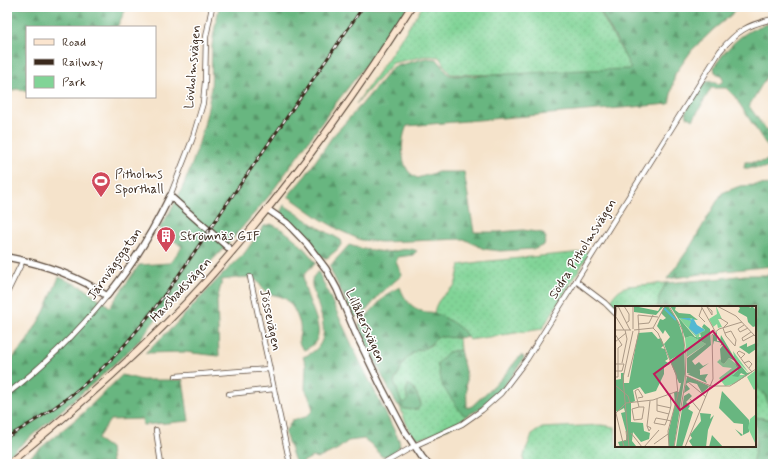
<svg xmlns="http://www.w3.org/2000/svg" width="780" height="471" font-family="Mynerve,sans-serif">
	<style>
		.green { fill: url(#green-dots); stroke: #5e7f5a }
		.forest { fill: url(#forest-firs); stroke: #52704f }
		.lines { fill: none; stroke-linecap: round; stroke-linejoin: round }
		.minor-casing { stroke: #574638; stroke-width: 6 }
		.tertiary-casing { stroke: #574638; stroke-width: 8 }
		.secondary-casing { stroke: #574638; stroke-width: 8 }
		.minor { stroke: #fff; stroke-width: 4.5 }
		.tertiary { stroke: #fff; stroke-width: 5.5 }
		.secondary { stroke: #fbe5cf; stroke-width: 6 }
		.rail-casing { stroke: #3b2a1e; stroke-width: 3 }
		.rail { stroke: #fff; stroke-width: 1.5; stroke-dasharray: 4.5; stroke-linecap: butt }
		.labels { text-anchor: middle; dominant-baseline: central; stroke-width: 3; stroke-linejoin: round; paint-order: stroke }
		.street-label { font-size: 13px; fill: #3b2a1e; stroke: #fff }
		.poi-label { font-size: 13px; fill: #3b2a1e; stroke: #fff; text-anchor: start }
		.inset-river { fill: none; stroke: #54b8d2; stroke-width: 2 }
		.inset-road { fill: none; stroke: #ab9986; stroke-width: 1 }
		.view { fill: #c2185b; fill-opacity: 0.15; stroke: #c2185b; stroke-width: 2 }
		.inset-edge { fill: none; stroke: #3b2a1e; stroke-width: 2 }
	</style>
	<defs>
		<pattern id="green-dots" width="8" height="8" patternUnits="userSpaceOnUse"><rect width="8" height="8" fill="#81d497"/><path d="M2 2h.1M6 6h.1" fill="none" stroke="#70b682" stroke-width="1.8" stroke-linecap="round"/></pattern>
		<pattern id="forest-firs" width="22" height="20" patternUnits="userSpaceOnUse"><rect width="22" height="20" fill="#68b680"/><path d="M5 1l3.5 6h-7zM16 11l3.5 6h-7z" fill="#579468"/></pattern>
	</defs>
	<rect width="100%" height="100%" fill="#fff"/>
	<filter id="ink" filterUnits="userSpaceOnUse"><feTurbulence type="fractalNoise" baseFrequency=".025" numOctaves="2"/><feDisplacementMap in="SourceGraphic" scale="8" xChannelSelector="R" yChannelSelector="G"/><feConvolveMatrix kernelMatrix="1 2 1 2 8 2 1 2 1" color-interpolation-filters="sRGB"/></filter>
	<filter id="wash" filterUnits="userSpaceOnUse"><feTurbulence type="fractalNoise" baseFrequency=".012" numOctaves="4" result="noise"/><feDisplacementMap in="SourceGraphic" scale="16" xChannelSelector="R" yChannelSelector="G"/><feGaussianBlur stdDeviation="0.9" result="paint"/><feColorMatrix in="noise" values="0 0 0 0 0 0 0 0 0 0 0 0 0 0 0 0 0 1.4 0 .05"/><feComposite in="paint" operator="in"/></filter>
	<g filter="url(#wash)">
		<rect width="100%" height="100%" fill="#f5e3cb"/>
		<g class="green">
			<path d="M422,7H597L632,69L494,75L450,74L439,57L426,56L393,63L356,104L391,54Z"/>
			<path d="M583,252H588L589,254L542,329L469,340L463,330L434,313C436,300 445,293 455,286L460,265L479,262Z"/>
			<path d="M666,283L659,297L658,307H616V310L610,304C613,295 618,289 628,286Z"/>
			<path d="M446,336L459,339L460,350L448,352C450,370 451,405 466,416C455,426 432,438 417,438L410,433L400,407L405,409H418L421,403L413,387L408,385L406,393L408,400L405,403L401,401L394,382L405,360L417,350L423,349L431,345L437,337Z"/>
			<path d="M755,379L758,389L765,395L769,406L773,407V420L755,417Z"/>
			<path d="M601,425L615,427L616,446H755V443L756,447L752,464H524C522,453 529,445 532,434L542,428Z"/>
		</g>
		<g class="forest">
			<path d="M7,7H127L117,27H27V91L16,89L7,93Z"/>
			<path d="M219,7H408L395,28L336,103L269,196L228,244L161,313L137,343L96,381L7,457V365L27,341L44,312L59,277L84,288L110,307L139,265L170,263L182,247L159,228C185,195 206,130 211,89C212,75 211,60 212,46C213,33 217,20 219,7Z"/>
			<path d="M598,7H737L731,15L714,29L692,50L675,74L669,104L407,126C401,138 400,161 409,172C411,174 414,176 417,178L438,172H464L474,232H499L523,230L543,233L546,238L544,245L535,249L500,251L484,249L464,239L381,242L361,240L341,231L319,218L288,196L306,175L332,137L362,104L393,67L426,58L437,59L449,75L474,76L583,70L631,69L621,48Z"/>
			<path d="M773,23V66L749,106L766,130L773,127V155L735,97L726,88H711L693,120L687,117L686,111L701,86L708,81L719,84L723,81L722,77L715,72L714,67C729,45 746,27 773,23Z"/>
			<path d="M773,159V168H744L745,162H760Z"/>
			<path d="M773,184V266L715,272L667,279L690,247L722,193L740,186Z"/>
			<path d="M284,205L316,226L341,240L342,243L338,249L327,258H323L310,241L287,223L282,216V209Z"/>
			<path d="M271,224C289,231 304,247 316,263C312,267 305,271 304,277C302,301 337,337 304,350C294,340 302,336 300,325C298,316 291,300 282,297C276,295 270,295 265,291C261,287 258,280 252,278C246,276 230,279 222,280L217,301L219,356L184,352L145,353L173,327L220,277L243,255L264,226Z"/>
			<path d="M349,245C360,249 375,251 386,252C396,252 409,246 417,251L413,255L398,257L396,262L402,275L380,294L366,311L357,317L353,315L332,273L330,266Z"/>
			<path d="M318,271L357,356L399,440L400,446L390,456H381L372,445L364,439L348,441L338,449L319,458L312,457L299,464H297L294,459L285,433L292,420L306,417L313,410L310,399L305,389L306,365L303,357C332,346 324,323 316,299C315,294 311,287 312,281C312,277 316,274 318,271Z"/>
			<path d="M745,275H773V407L769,406L765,395L758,389L755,379V307H658L659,297L666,283L715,279Z"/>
			<path d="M400,287C404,299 412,309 425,312C428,312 432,312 434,313C445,317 462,327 467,336C457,340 448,336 437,337L431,344L423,349L417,350L405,360L394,382L401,401L405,403L408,400L406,393L408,384L413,387L421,404L418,409C409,410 402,410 396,403L365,342L359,324L387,294Z"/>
			<path d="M460,350L466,375L467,408L472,406L501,379L520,356H523L524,358C510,381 490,406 466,416L461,412L443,387L437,364L448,352Z"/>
			<path d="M122,375L142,380H183L189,421L143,425L142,419L110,420L97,439L110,448L112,464H21L82,414Z"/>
			<path d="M755,417L773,420V464H752L756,447Z"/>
		</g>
	</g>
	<g filter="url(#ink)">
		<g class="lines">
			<g class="minor-casing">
				<g id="minor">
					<path d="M170,196L192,140L203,103L205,82L206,37L212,7"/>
					<path d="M250,277L290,464"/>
					<path d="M576,281L605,303L616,314"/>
					<path d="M7,293L23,260"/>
					<path d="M176,376L269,369"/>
					<path d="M7,394C45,365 77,333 107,296"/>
					<path d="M229,394L274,389"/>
					<path d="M156,430L161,464"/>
					<path d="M383,464L414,446L462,424L482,410L501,393L527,359L720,51C737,31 747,25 773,19"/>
				</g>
			</g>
			<g class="tertiary-casing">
				<g id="tertiary">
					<path d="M267,209L287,223L307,244L326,269L337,289L355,332L381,386L404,430L422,457L428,464"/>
					<path d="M7,257C43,264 77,275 107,296C132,266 153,231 170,196L232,251"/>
				</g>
			</g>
			<g class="secondary-casing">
				<path id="secondary" d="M8,464C79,406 148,346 209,278C284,194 351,102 411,7"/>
			</g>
			<use href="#minor" class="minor"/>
			<use href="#tertiary" class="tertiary"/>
			<use href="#secondary" class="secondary"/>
			<g class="rail-casing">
				<path id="rail" d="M7,437C49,414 88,385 121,349C160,306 193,254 226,205C272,139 317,73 363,7"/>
			</g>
			<use href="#rail" class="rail"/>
		</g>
	</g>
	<defs>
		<g id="stadium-pin" transform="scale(1)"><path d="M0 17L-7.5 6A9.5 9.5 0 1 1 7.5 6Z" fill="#d1495b" stroke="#fff"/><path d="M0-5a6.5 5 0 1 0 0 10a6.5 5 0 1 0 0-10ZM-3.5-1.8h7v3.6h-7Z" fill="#fff"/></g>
		<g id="building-pin" transform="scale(1)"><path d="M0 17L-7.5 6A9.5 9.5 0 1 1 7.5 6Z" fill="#d1495b" stroke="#fff"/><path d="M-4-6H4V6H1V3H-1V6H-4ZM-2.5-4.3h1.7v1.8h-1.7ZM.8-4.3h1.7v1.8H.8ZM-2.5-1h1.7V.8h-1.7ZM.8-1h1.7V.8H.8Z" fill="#fff"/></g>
	</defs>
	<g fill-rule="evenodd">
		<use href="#stadium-pin" x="101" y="181"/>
		<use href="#building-pin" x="166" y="236"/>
	</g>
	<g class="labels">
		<g class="street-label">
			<text transform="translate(193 67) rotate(-85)">Lövholmsvägen</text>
			<text transform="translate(583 249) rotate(-58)">Södra Pitholmsvägen</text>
			<text transform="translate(115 264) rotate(-55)">Järnvägsgatan</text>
			<text transform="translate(181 290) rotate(-47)">Havsbadsvägen</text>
			<text transform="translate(270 320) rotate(78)">Jössevägen</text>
			<text transform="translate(365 326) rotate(66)">Lillåkersvägen</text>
		</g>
		<g class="poi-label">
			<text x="115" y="174">Pitholms<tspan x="115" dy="15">Sporthall</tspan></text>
			<text x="180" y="236">Strömnäs GIF</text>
		</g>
	</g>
	<g transform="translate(615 306)">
		<rect width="141" height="141" fill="#f5e3cb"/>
		<path d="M101,0L107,13H103L107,21L103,22L102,18L98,21L94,13L102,8ZM76,30L91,38L72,51L70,32ZM118,45L134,67L123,56L120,58L123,64L118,69H130L119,78L110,80L104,72L117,62L108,61L102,56L105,53L109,58L114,52L120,57ZM141,64V82L139,84L132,71Z" fill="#81d497"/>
		<path d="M19,0L43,5L46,0H49L41,9L19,6ZM50,0H53L63,15L69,34L70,68L59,141H54L53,128L60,98L59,86H64L66,77H64L55,55L62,50L55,54L49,38L55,31L50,24L48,28L42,20L45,13L48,14L51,12L46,7ZM55,0H61L60,4L64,7L75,8L83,14L64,12L80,31H86L85,27L90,24L87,21L89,18L95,23L96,39L77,55L80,59L84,56L88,60L94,57L80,67H72V52L91,38L76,30L70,32L64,14ZM122,0H134L135,2L137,0L141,4V20L138,21L133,16L132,11L123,6L125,2ZM37,26L43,33L46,32L49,39L46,42L50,43L53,53L50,55L55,58L49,61V68L41,85L30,88L25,81L18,84L20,95L16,97V116L28,117L29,125L35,127L34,133L26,136L18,126L17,135L21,140L5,141L3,136L11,134L12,129L6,107L10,106L9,102L2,106L0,103V74L6,73V67H9V77H14L23,27ZM102,26V35H105L106,29L122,56L114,52L109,58L106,56L105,43L109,38L105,40L107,37L99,35L98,39V29ZM132,37V41L141,37V43L134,48L124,41ZM123,56L132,67L137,66L119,78L130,69L126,67L123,71L117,70L123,64L120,58ZM85,64V69L93,68L90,73L92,77L72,68ZM72,70L94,80L93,82L87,87L82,78L74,76L71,78L75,83L69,87ZM107,85L134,114V126L126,130L120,123L128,129V118L119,117L104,102ZM74,87L77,90L71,96L75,100L73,103L78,106L67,141H61L69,90ZM85,107L96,108L95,113L99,109L93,124L91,141H78L74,135L77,132L75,129L86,115ZM97,129L108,141H94Z" fill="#68b680"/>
		<path d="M64,12H78L76,14L71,13L76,15L77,25L81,29L89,24L87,23L88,21L90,25L85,27L83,33ZM141,108V139L133,122L135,113Z" fill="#81d497"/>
		<path d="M65,12H75L76,14L78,12L82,19L90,24L81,29L74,22L76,15Z" fill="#54b8d2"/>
		<path class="inset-river" d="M49,2L61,14"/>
		<path class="inset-road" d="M3,0L15,24M9,0L14,8V15L11,17M18,0V23M54,0L67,23L71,49L70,78L59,141M86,0L100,25M91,0L97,5V9L92,1M102,0L121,10L141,31M87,2L84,10L90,16M1,11L9,24M105,12L113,17L108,22M0,17L2,0M23,18L34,17L38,9M129,19L123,23L125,26L133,22M38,22L50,0M108,22L109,25L111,30L120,40L121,34L116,25L110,27M0,24H16M19,24L38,22L43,27L61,68L63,88L53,125L54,141M136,26L127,32L128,35L139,29M0,28L7,39M0,36L11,27M126,52L130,48L124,45L122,47L130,58L137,66M7,57L12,33L10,24M129,57L134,55L137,58L134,62M0,58H9L7,65H0M71,70L96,80H115L141,63M0,71H3V42L7,39M13,71L24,26L23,9L43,11M73,76L91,91M0,79L13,90L15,97M55,87L56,99L55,104L52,114L50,119L39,117L41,112L52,114L56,115M23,92L28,91L23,83L20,85L24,101L17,103L19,114L27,113L29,101H24M42,93V105L54,108M75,93L85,105M11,97L38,94L63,85M42,99L56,102M0,103L9,141M1,107L11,97M32,120L36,122L34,125L32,120L35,95M16,127L27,141M9,135L12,134L11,125M39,138L53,128M14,141L8,72L18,25M29,141L44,124M70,141L98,73L97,29L104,23L127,16"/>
		<path class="view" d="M98,25L125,61L65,104L39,68Z"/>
		<rect width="141" height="141" class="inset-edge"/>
	</g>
	<rect width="780" height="471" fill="none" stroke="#fff" stroke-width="24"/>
	<rect x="26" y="26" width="130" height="72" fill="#ffffff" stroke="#b1aaa5"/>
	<rect x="34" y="39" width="20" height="6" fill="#fbe5cf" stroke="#b1aaa5"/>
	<text x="62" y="46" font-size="12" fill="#3b2a1e">Road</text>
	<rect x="34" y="59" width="20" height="6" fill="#3b2a1e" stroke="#b1aaa5"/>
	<text x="62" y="66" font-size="12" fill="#3b2a1e">Railway</text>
	<rect x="34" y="76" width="20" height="12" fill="#81d497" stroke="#b1aaa5"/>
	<text x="62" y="86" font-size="12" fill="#3b2a1e">Park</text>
</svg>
